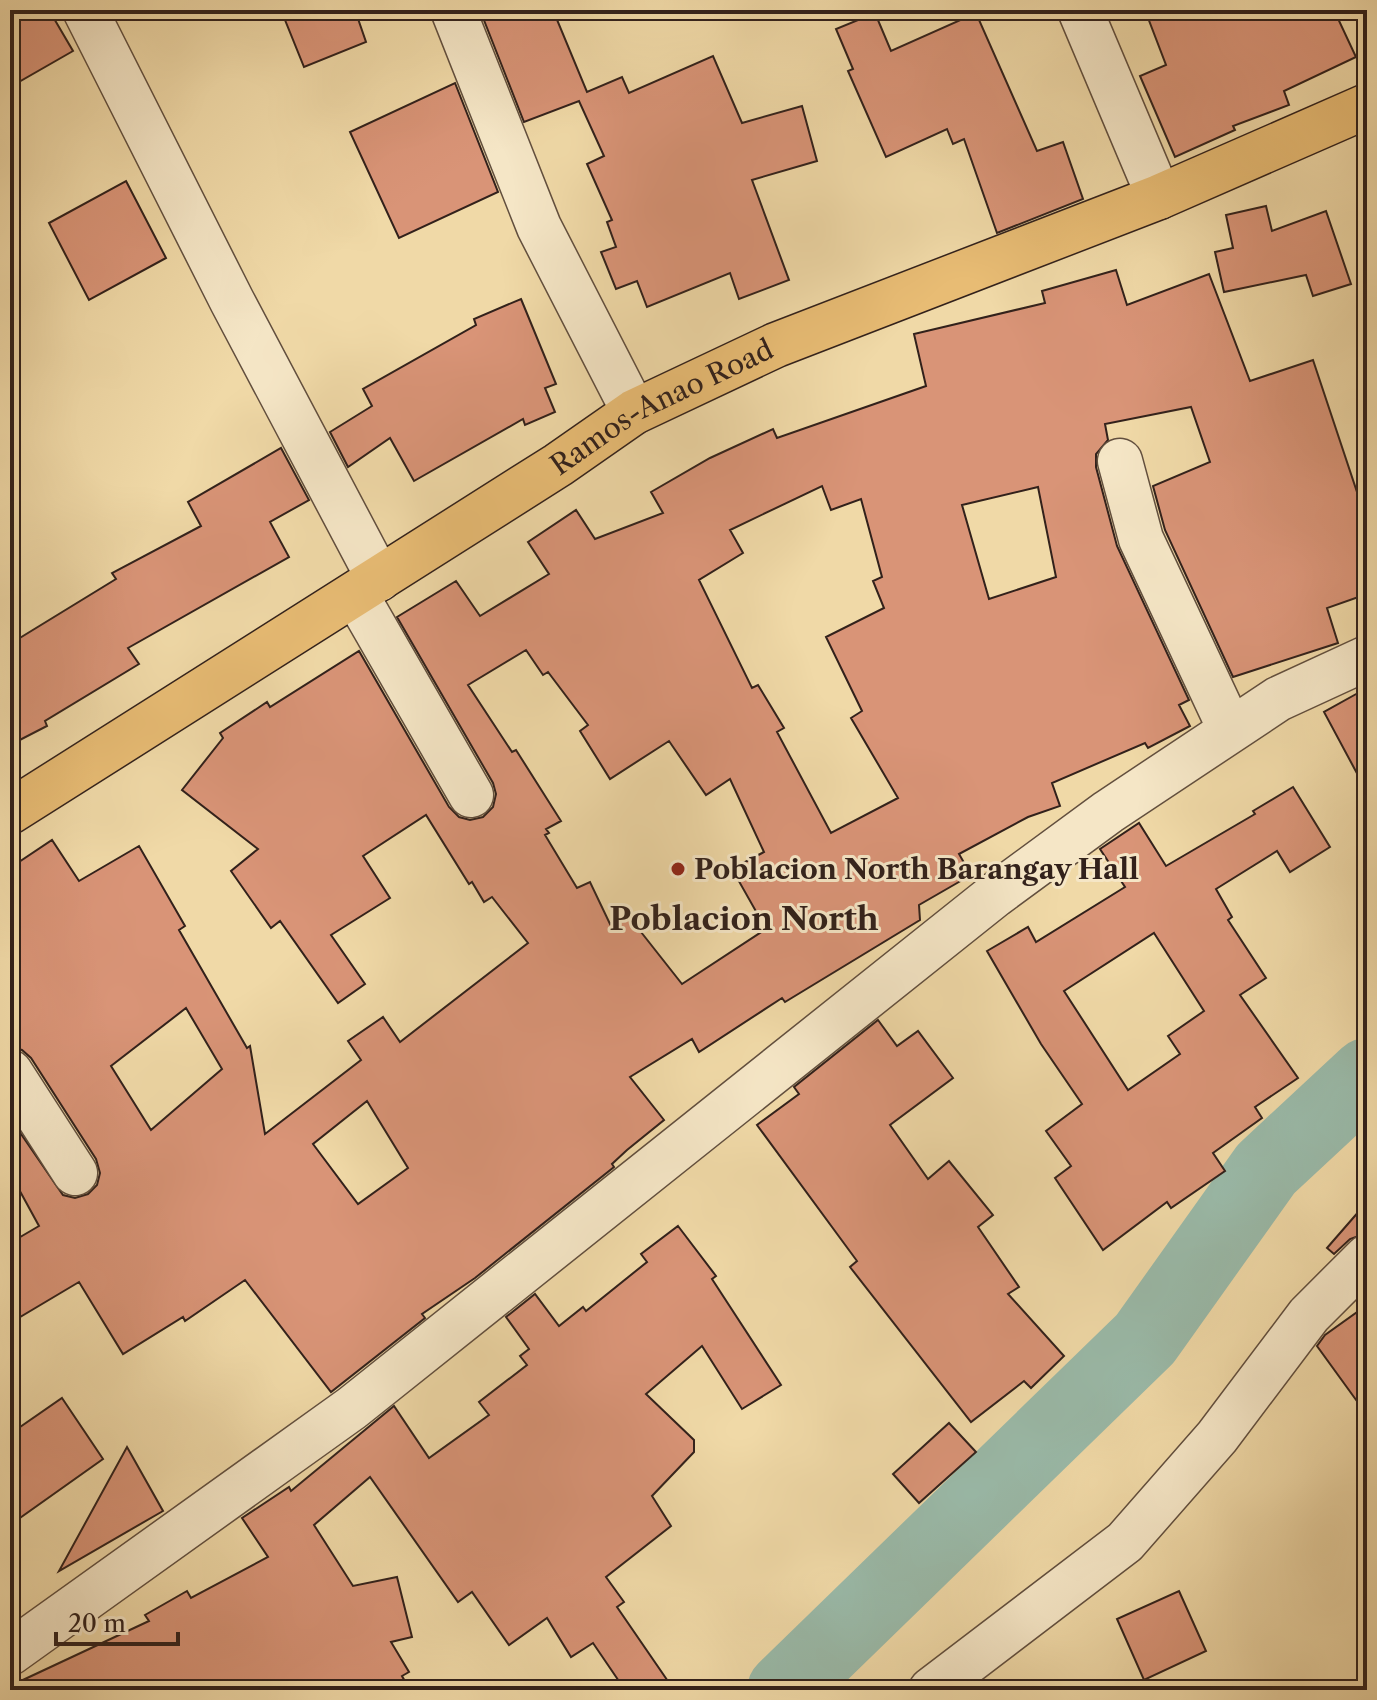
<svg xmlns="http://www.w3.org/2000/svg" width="1377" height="1700" font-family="'Libre Caslon Text',serif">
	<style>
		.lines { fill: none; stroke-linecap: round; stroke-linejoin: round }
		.river { stroke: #9abaa9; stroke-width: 74 }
		.building { fill: #d99477; stroke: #32211b; stroke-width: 2; fill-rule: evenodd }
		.minor-casing { stroke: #624f3e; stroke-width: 47 }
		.major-casing { stroke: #32211b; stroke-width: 47 }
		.minor { stroke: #f5e6c6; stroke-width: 44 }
		.major { stroke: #e8bc74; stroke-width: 44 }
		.poi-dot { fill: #8f2418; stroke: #f5e6c6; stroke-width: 3 }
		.labels { text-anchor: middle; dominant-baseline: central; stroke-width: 6; stroke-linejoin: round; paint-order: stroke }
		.street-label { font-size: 28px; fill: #32211b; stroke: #f5e6c6 }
		.poi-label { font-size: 28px; font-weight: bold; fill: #32211b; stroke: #f5e6c6; text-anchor: start }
		.quarter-label { font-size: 32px; font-weight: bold; fill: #32211b; stroke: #f5e6c6 }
	</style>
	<rect width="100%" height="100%" fill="#f0d9a7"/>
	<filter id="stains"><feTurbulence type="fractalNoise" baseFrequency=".0025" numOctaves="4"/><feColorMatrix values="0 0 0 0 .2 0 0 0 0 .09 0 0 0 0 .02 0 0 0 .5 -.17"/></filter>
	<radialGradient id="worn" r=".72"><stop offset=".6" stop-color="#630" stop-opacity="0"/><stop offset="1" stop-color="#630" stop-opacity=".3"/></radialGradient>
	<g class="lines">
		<path class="river" d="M784,1690L1145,1339L1266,1169L1367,1075"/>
	</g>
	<g class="building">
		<path d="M10,10H49L73,51L10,87Z"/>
		<path d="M281,10H355L366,42L304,67Z"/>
		<path d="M480,10H553L587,92L622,77L629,93L713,56L742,123L802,106L817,161L752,180L789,280L739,299L730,273L647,307L637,281L616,289L601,252L616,247L607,222L612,220L587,164L604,156L579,101L524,122Z"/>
		<path d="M1145,10H1334L1356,57L1284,91L1289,105L1233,126L1235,130L1175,157L1140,76L1166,65Z"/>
		<path d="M875,13L891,51L976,13L1037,151L1063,142L1083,199L997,233L964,139L953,144L947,129L886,157L848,71L853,69L836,29Z"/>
		<path d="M455,83L498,192L399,238L350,132Z"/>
		<path d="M126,181L166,258L89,300L49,223Z"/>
		<path d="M1266,206L1272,231L1326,211L1351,284L1313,296L1306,275L1224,292L1215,252L1233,248L1226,215Z"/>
		<path d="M1116,270L1127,305L1209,274L1250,381L1313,360L1367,522V594L1327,608L1338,643L1233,677L1165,530L1153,486L1210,462L1191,407L1105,424L1108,440L1096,454V467L1117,546L1189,700L1179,705L1190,726L1148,748L1145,743L1052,783L1060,806L1028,817L959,854L971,875L919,905L920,920L785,1002L782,998L699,1052L692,1039L630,1077L664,1120L627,1150L612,1164L614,1167L475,1278L422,1314L425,1318L331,1392L245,1280L185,1321L183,1317L123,1354L79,1282L10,1323V1243L39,1226L10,1173V1118L63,1195L75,1198L88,1194L97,1185L100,1173L96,1159L31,1058L22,1050L10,1047V868L52,840L79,881L139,846L185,926L179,930L247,1048L250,1046L265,1134L361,1060L348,1041L383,1017L400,1042L528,943L492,897L484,902L472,882L469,884L426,815L363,856L390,898L331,935L365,984L338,1003L280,921L271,928L231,871L258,849L182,790L223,738L220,733L267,702L270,707L359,651L449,807L459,817L470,820L483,817L493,807L496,794L493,783L397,617L456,581L480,616L549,574L528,542L576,510L595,539L663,513L651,492L710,458L773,429L777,438L926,386L914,334L1045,303L1042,291ZM822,486L831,510L861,499L882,577L873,581L884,608L826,637L862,711L851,718L898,798L831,833L777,732L784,728L758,685L752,688L699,580L743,553L730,530ZM1038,487L1056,577L989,599L962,505ZM526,650L543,675L548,672L588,725L580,731L610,779L669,741L706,795L730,779L764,852L732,869L766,929L682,984L626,913L610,924L590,882L577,888L545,835L549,833L546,829L561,821L516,750L512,752L468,685ZM186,1008L222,1069L151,1130L111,1066ZM367,1101L408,1168L358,1204L313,1144Z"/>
		<path d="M521,299L556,384L545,388L555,412L525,425L523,419L414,481L390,438L348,467L330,432L372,406L363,389L476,325L474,319Z"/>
		<path d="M281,448L309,500L270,522L289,557L128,648L139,664L45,721L47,726L10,745V644L116,579L112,573L201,526L188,502Z"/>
		<path d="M1358,693L1367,710V792L1324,712Z"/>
		<path d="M1293,787L1330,847L1290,872L1277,851L1216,889L1232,917L1228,920L1266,978L1240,995L1298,1078L1255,1107L1262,1118L1213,1153L1225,1171L1171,1208L1167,1202L1103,1250L1055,1178L1071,1166L1046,1131L1082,1104L1041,1044L987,951L1028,927L1036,942L1125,887L1100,849L1139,823L1166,866L1255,814L1253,811ZM1154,933L1204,1011L1168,1036L1180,1054L1128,1090L1064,991Z"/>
		<path d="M878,1020L897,1046L918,1031L953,1078L890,1125L928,1179L949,1161L993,1215L978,1227L1019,1287L1008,1294L1064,1356L1031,1388L1024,1381L971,1422L850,1267L857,1261L757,1125L799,1094L794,1087Z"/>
		<path d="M1367,1202V1233L1350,1239L1334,1254L1327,1248Z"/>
		<path d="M678,1226L716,1276L712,1279L781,1385L742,1409L702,1346L646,1394L694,1440V1452L652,1496L671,1526L606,1577L624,1602L617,1607L674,1690H625L593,1643L571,1657L547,1618L509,1645L472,1592L458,1602L370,1477L314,1525L353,1586L397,1577L412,1637L391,1642L409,1672L402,1676L410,1690H10V1686L149,1621L145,1615L187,1591L191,1598L268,1557L242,1518L289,1487L291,1491L394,1406L429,1458L489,1415L479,1402L527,1365L520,1356L529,1349L506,1317L535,1294L559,1326L583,1307L586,1311L647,1262L641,1254Z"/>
		<path d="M1367,1305V1415L1317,1346L1325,1335Z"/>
		<path d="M62,1398L103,1459L10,1525V1434Z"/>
		<path d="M949,1423L976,1452L919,1503L893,1474Z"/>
		<path d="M127,1447L163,1511L59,1571Z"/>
		<path d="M1179,1591L1206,1651L1144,1680L1117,1619Z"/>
	</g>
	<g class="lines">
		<g class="minor-casing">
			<g id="minor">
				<path d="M85,10L232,301L379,579"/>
				<path d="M453,10L539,227L634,412"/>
				<path d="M1080,10L1159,197"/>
				<path d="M1120,461L1141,539L1230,729"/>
				<path d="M356,595L471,795"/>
				<path d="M10,1072L75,1173"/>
				<path d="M10,1653L352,1408L995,895L1108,812L1278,699L1367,658"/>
				<path d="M931,1690L1125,1542L1217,1437L1309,1315L1367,1257"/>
			</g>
		</g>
		<g class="major-casing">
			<g id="major">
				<path id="s1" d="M10,812L558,465L634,412L776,345L1159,197L1367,106"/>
			</g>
		</g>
		<use href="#minor" class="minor"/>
		<use href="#major" class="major"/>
	</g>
	<circle class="poi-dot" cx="678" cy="869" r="8"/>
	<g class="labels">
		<g class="street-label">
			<text stroke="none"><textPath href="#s1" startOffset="768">Ramos-Anao Road</textPath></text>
		</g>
		<g class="poi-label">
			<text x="694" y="869">Poblacion North Barangay Hall</text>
		</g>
		<g class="quarter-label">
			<text x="744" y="918">Poblacion North</text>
		</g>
	</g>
	<rect width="1377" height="1700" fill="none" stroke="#f0d9a7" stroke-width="40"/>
	<rect x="12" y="12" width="1353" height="1676" fill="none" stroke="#32211b" stroke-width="4"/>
	<rect x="20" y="20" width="1337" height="1660" fill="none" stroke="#32211b" stroke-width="2"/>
	<path d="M56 1632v12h122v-12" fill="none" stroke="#32211b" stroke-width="4"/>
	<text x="68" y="1632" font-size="24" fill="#32211b" stroke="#f5e6c6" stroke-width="6" paint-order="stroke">20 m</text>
	<rect width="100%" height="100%" filter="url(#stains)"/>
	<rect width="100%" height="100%" fill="url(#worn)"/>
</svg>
